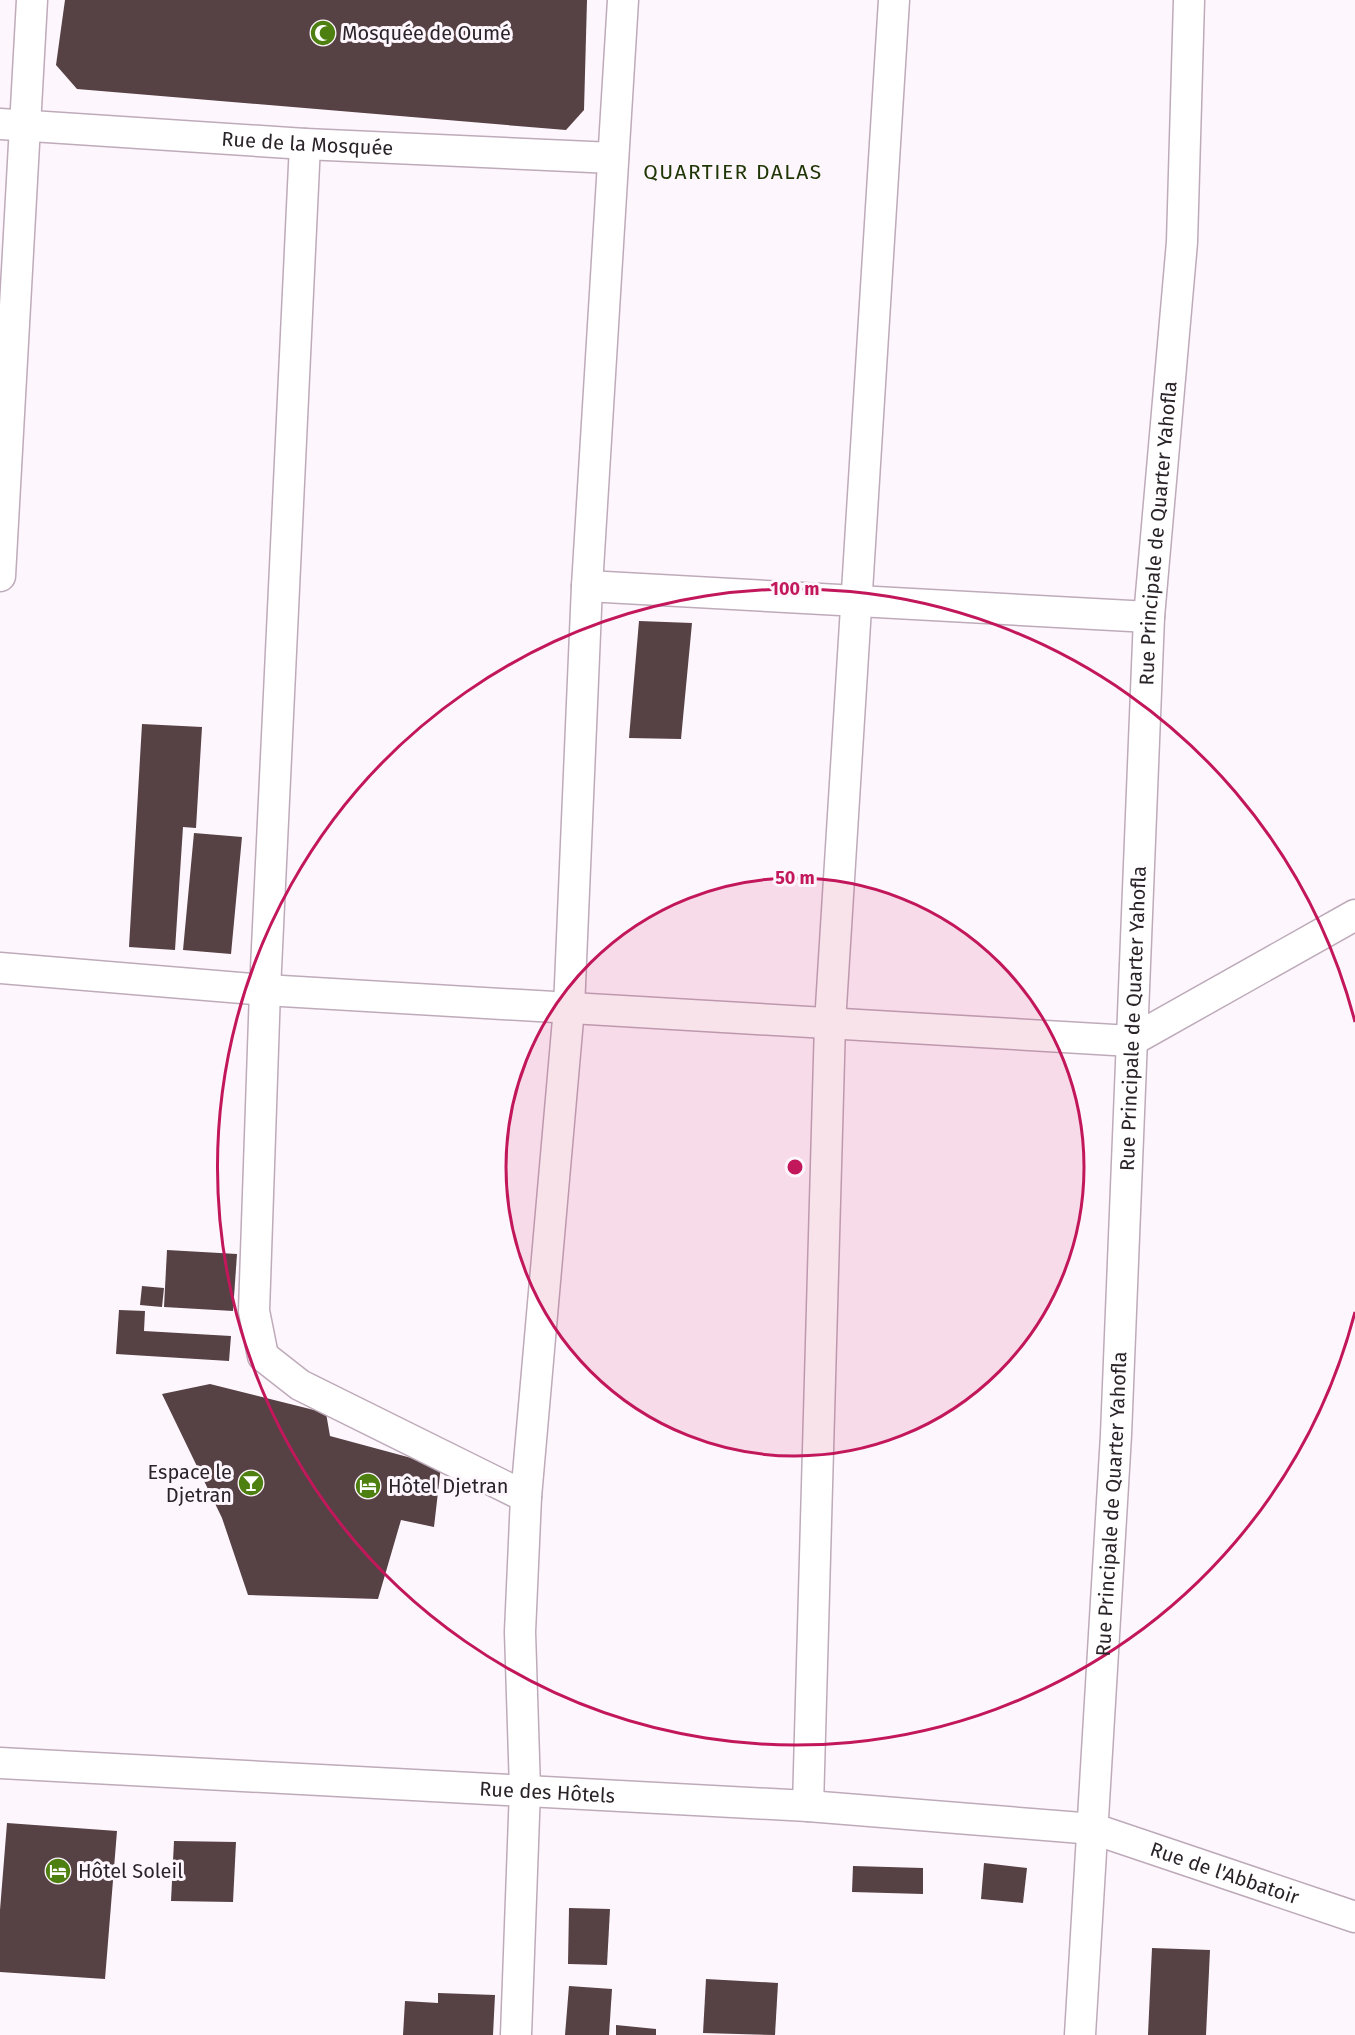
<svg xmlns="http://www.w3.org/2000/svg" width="1355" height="2035" font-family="'Fira Sans',sans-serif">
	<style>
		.building { fill: #564145 }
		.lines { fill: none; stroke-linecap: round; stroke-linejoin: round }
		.street-casing { stroke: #beabba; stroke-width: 33 }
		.street { stroke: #fff; stroke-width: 30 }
		.ring { fill: none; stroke: #c2185b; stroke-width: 3 }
		.labels { text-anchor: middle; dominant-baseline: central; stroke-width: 6; stroke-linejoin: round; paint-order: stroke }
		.poi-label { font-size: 20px; fill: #2a2328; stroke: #fef6fd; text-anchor: start }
		.street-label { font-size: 20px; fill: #2a2328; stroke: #fef6fd }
		.neighbourhood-label { font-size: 21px; letter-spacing: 1.5px; fill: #1e3604; stroke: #fef6fd }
		.centre { fill: #c2185b; stroke: #fef6fd; stroke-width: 3 }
		.ring-label { font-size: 18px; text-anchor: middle; font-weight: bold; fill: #c2185b; stroke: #fef6fd; stroke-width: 6; stroke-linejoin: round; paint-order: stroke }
	</style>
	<rect width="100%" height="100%" fill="#fef6fd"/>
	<g class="building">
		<path d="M65,0H587L584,110L566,130L77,89L56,65Z"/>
		<path d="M639,621L692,623L681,739L629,738Z"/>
		<path d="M142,724L202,727L196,828L183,827L175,950L129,947Z"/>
		<path d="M194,833L242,837L231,954L183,950Z"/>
		<path d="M167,1250L237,1254L233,1311L164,1307Z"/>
		<path d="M142,1286L164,1288L162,1307L140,1305Z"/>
		<path d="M119,1310L145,1311L144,1331L231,1336L229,1361L116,1354Z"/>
		<path d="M210,1384L326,1413L330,1436L441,1466L434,1527L401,1520L378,1599L248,1595L222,1518L162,1394Z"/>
		<path d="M7,1823L117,1831L105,1979L0,1972V1910Z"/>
		<path d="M174,1841L236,1842L233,1902L171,1901Z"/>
		<path d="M984,1863L1027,1868L1023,1903L981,1899Z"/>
		<path d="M853,1866L923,1868V1894L852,1892Z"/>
		<path d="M569,1908L610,1909L607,1965L568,1964Z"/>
		<path d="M1152,1948L1210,1950L1206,2035H1148Z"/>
		<path d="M706,1979L778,1983L775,2035L703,2033Z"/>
		<path d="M569,1986L612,1989L609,2035H565Z"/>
		<path d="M438,1993L495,1995L493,2035H403L405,2001L438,2003Z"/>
		<path d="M616,2025L656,2029V2035H616Z"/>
	</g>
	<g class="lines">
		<g class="street-casing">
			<g id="street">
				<path id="s1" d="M0,124L305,144L613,158"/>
				<path d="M305,144L265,990L254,1311L263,1356L300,1385L526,1497"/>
				<path d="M0,576L32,0"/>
				<path d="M587,586L1149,617"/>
				<path d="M0,968L265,990L1131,1041L1355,915"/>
				<path id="s2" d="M0,1763L808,1806L1094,1829L1355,1917"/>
				<path d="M808,1806L830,1023L894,0"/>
				<path d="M516,2035L525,1789L520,1632L526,1497L569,1008L587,586L623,0"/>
				<path id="s3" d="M1080,2035L1116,1435L1149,617L1182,242L1189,0"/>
			</g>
		</g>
		<use href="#street" class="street"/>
	</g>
	<circle cx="795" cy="1167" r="289" fill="#c2185b" fill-opacity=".12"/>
	<g class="ring">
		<circle cx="795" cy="1167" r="289"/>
		<path d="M1355 1312A578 578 0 1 1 1355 1022"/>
	</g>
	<defs>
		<g id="mosque-disc" transform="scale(1.35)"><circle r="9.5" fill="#4d7f11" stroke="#fef6fd"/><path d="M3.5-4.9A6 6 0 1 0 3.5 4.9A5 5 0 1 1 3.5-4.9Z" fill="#fff"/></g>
		<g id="bar-disc" transform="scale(1.35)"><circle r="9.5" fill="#4d7f11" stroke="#fef6fd"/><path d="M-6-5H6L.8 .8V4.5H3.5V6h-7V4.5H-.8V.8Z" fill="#fff"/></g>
		<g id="hotel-disc" transform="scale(1.35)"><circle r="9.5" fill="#4d7f11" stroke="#fef6fd"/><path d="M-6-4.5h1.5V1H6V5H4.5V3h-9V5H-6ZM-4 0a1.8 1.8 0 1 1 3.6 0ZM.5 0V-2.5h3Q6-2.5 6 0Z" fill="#fff"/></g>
	</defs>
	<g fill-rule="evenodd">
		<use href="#mosque-disc" x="323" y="33"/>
		<use href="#bar-disc" x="251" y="1483"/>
		<use href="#hotel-disc" x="368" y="1486"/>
		<use href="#hotel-disc" x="58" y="1871"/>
	</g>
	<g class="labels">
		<g class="poi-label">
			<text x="342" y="33">Mosquée de Oumé</text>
			<text x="232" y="1472" text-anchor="end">Espace le<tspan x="232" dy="23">Djetran</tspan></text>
			<text x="388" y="1486">Hôtel Djetran</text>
			<text x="78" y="1871">Hôtel Soleil</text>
		</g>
		<g class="street-label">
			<text stroke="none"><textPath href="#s1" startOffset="308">Rue de la Mosquée</textPath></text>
			<text stroke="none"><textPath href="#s3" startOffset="1504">Rue Principale de Quarter Yahofla</textPath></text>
			<text stroke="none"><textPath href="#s3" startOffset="1018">Rue Principale de Quarter Yahofla</textPath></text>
			<text stroke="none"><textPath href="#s3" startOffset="532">Rue Principale de Quarter Yahofla</textPath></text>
			<text stroke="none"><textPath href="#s2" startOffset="548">Rue des Hôtels</textPath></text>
			<text stroke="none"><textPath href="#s2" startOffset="1234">Rue de l'Abbatoir</textPath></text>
		</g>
		<g class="neighbourhood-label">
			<text x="733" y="172">QUARTIER DALAS</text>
		</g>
	</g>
	<circle cx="795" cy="1167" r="9" class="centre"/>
	<g class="ring-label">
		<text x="795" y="595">100 m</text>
		<text x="795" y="884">50 m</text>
	</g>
</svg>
